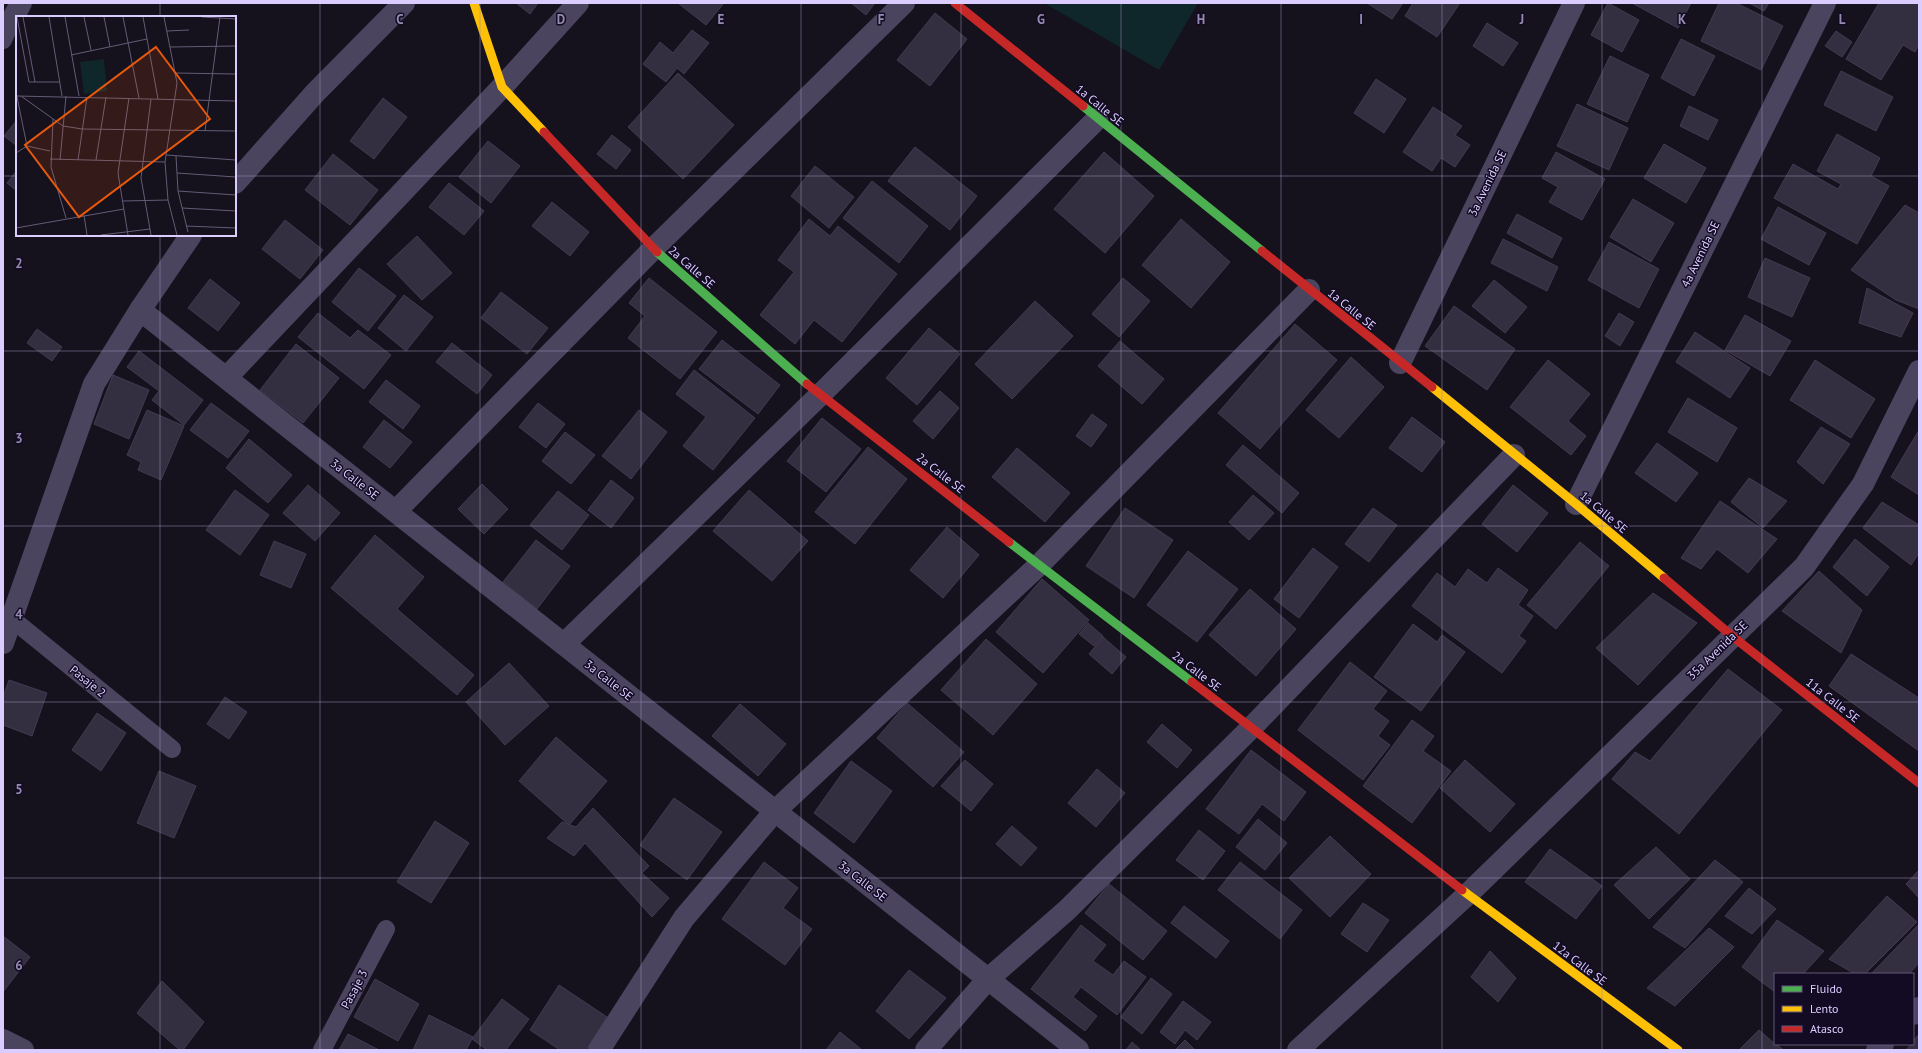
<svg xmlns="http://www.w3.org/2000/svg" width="1922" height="1053" font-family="'PT Sans',sans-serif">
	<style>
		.green { fill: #0f262b }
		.building { fill: #342f40; stroke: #433a52 }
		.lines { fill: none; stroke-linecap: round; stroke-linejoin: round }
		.lane { stroke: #4a445f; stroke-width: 18 }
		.street { stroke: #4a445f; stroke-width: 22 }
		.fast { stroke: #4caf50; stroke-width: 9 }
		.slow { stroke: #ffc107; stroke-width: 9 }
		.jam { stroke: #c62828; stroke-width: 9 }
		.grid { fill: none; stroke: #968bb0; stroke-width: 1; stroke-opacity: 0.55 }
		.labels { text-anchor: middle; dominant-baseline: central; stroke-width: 3; stroke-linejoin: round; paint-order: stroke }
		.street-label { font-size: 12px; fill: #dbcdff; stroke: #130b23 }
		.inset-road { fill: none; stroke: #645c77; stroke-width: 1 }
		.view { fill: #e8590c; fill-opacity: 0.15; stroke: #e8590c; stroke-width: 2 }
		.inset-edge { fill: none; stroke: #dbcdff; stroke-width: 2 }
		.grid-label { font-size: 13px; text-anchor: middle; font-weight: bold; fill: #968bb0; stroke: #130b23; stroke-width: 3; stroke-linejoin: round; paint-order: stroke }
	</style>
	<rect width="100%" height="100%" fill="#15111d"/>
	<path class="green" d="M1044,3H1198L1159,70Z"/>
	<g class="building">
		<path d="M516,3H538L530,14Z"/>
		<path d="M678,3H724L706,25Z"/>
		<path d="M851,3H875L866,15Z"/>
		<path d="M1367,3H1403L1392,19Z"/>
		<path d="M1413,3H1460L1437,37L1405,16Z"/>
		<path d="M1608,3L1639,20L1622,52L1591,35Z"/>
		<path d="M1632,3H1691L1678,28Z"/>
		<path d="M1719,3H1736L1783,26L1761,70L1701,41Z"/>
		<path d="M1749,3H1769L1764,11Z"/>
		<path d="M1879,3H1919V44L1915,52L1903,45L1881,80L1846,59Z"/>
		<path d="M935,13L967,39L930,86L897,60Z"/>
		<path d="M1487,23L1518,43L1503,66L1473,46Z"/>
		<path d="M692,30L709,43L684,74L677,68L666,82L643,64L660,42L673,53Z"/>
		<path d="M1836,31L1852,42L1842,57L1825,46Z"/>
		<path d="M1681,39L1715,56L1694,96L1661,78Z"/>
		<path d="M1610,56L1649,75L1627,122L1587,104Z"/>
		<path d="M1841,71L1893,97L1876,131L1824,105Z"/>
		<path d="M678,73L734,125L683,179L628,127Z"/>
		<path d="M1376,79L1406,99L1384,133L1354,113Z"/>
		<path d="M383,98L407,117L374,159L350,141Z"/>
		<path d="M1577,104L1628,128L1609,170L1557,146Z"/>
		<path d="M1689,106L1718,120L1708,140L1680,126Z"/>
		<path d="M1433,107L1462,126L1455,135L1470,145L1455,167L1441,158L1432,171L1403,152Z"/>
		<path d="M17,120V146L4,136Z"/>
		<path d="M1837,134L1880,158L1871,176L1889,186L1857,244L1774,198L1793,164L1838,189L1841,184L1817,171Z"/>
		<path d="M612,135L631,150L616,169L597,154Z"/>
		<path d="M488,141L520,166L491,203L459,177Z"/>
		<path d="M1664,144L1706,168L1686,203L1644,178Z"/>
		<path d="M915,147L977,196L950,230L888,181Z"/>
		<path d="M1104,152L1154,196L1105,253L1054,209Z"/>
		<path d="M1556,152L1605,179L1582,220L1549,202L1558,187L1542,178Z"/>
		<path d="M333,154L378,190L350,225L305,190Z"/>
		<path d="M815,166L854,197L829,228L791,196Z"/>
		<path d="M17,170V191L7,183Z"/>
		<path d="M872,181L928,226L899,263L843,218Z"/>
		<path d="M449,183L484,211L464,235L429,207Z"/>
		<path d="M1633,199L1674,223L1651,262L1610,237Z"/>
		<path d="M552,202L589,232L570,256L532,226Z"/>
		<path d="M1905,205L1919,213V309L1896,300L1851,270Z"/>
		<path d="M1778,207L1826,233L1809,265L1761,239Z"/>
		<path d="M1517,214L1562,238L1552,258L1507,233Z"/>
		<path d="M809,219L830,236L838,226L897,274L842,342L814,320L795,344L760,315L794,272L778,260Z"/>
		<path d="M1181,219L1230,262L1191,308L1142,265Z"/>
		<path d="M285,220L323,250L300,279L262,249Z"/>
		<path d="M417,236L452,273L422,300L387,264Z"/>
		<path d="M1503,239L1558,267L1547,291L1491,263Z"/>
		<path d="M1609,242L1659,269L1639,308L1588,280Z"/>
		<path d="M1765,258L1810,278L1792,317L1748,297Z"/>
		<path d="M359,268L396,296L368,331L332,302Z"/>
		<path d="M649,278L717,332L680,379L628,338L645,316L629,303Z"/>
		<path d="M1123,278L1150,301L1119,337L1092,314Z"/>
		<path d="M210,279L240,303L218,331L188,308Z"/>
		<path d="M1494,280L1527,307L1505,333L1472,306Z"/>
		<path d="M1867,288L1913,313L1901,337L1859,323Z"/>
		<path d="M501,292L548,328L527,354L481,318Z"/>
		<path d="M404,295L433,317L406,351L378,328Z"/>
		<path d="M1035,301L1073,336L1012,399L975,364Z"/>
		<path d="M1454,306L1515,349L1487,390L1425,346Z"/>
		<path d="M318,313L350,338L358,330L391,355L364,389L298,337Z"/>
		<path d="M1619,313L1634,322L1620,346L1605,336Z"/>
		<path d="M1745,315L1791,341L1770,376L1725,350Z"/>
		<path d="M1295,324L1337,360L1260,449L1218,413Z"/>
		<path d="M929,328L960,354L917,405L886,378Z"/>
		<path d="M37,329L62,347L52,361L27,343Z"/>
		<path d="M1695,332L1750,368L1730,398L1676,362Z"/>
		<path d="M722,340L780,385L758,414L699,369Z"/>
		<path d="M1120,341L1164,379L1142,404L1098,366Z"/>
		<path d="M452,343L492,375L477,394L436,362Z"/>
		<path d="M296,344L339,378L303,423L260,390Z"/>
		<path d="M139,351L203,400L184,425L152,400L159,391L127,367Z"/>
		<path d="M1351,357L1384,387L1339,438L1306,410Z"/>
		<path d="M1548,360L1590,394L1568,421L1586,436L1571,455L1510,407Z"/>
		<path d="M1815,360L1875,399L1851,438L1790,400Z"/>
		<path d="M694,370L755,418L713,470L683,446L706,417L676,394Z"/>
		<path d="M113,375L149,390L129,439L94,424Z"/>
		<path d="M386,380L420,406L403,429L369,402Z"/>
		<path d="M940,391L959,408L933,439L913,421Z"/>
		<path d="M1688,398L1737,428L1717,462L1668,432Z"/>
		<path d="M211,403L249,431L228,458L190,430Z"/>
		<path d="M538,403L565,424L546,448L519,427Z"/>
		<path d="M147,410L184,426L161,480L138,470L141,462L127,455Z"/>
		<path d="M639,410L667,432L631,479L602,456Z"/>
		<path d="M1092,414L1107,425L1091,447L1076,436Z"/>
		<path d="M1412,417L1445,442L1422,472L1389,448Z"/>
		<path d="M822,418L861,449L826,492L787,461Z"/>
		<path d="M384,420L412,442L390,468L363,447Z"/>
		<path d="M1821,427L1850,444L1823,484L1797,462Z"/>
		<path d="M1919,430V495L1891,477Z"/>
		<path d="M565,432L595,455L571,484L542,461Z"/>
		<path d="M249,439L292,475L268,503L226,468Z"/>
		<path d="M1657,443L1698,473L1676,502L1635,473Z"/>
		<path d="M1243,445L1299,493L1282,513L1226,465Z"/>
		<path d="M868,447L907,479L855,544L815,512Z"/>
		<path d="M1017,448L1070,493L1045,522L992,477Z"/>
		<path d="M1749,478L1787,501L1763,528L1731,502Z"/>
		<path d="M611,480L634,498L611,528L588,510Z"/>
		<path d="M482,484L508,509L484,534L458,509Z"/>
		<path d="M308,485L340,513L315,541L283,513Z"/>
		<path d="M1513,485L1548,513L1517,552L1482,524Z"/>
		<path d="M235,490L269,515L240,555L206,530Z"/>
		<path d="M749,490L808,541L772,581L713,531Z"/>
		<path d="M558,491L589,515L562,550L530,525Z"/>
		<path d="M1253,495L1274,513L1249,540L1229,522Z"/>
		<path d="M1720,501L1777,539L1748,573L1717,549L1701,569L1681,558Z"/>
		<path d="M1882,502L1919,525V553L1911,565L1863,528Z"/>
		<path d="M1125,508L1173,540L1134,598L1086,566Z"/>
		<path d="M1373,508L1397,525L1369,562L1345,544Z"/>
		<path d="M947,527L979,555L943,598L910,570Z"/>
		<path d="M375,535L424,577L397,609L474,675L457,695L331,588Z"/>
		<path d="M1855,539L1889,567L1867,596L1833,567Z"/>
		<path d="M536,540L570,566L537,609L503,582Z"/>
		<path d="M274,541L306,554L291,588L260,575Z"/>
		<path d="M1580,542L1609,566L1556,629L1527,605Z"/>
		<path d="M1313,548L1338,567L1299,618L1274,599Z"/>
		<path d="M1188,551L1238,589L1197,642L1147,605Z"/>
		<path d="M1498,568L1528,590L1518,605L1533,616L1519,636L1526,641L1502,673L1412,606L1437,573L1455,587L1468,569L1487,583Z"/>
		<path d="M1819,571L1862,610L1841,653L1782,611Z"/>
		<path d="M1042,579L1089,620L1043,673L996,632Z"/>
		<path d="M1250,589L1296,629L1256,676L1209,635Z"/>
		<path d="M1653,593L1697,623L1638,685L1596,648Z"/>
		<path d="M1088,623L1103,636L1094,646L1079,634Z"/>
		<path d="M1413,624L1437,642L1442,635L1465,652L1421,711L1374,677Z"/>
		<path d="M1103,637L1126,657L1112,674L1089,654Z"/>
		<path d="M986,639L1037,684L993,735L941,690Z"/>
		<path d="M1851,654L1919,698V751L1829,686Z"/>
		<path d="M1350,662L1387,691L1373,709L1389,721L1378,736L1390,745L1363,780L1298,730Z"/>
		<path d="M509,663L549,706L505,745L466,702Z"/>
		<path d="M1728,669L1782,710L1679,834L1612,779L1635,752L1650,761Z"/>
		<path d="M9,680L47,693L32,736L3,725V697Z"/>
		<path d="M225,697L247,712L229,739L207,724Z"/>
		<path d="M907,703L964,752L933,787L877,738Z"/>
		<path d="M740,704L786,744L758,776L712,736Z"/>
		<path d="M97,713L126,733L101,771L72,750Z"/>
		<path d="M1412,720L1434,736L1423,751L1451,771L1412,823L1363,786Z"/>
		<path d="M1162,724L1192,750L1177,768L1147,742Z"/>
		<path d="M556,737L607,781L569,825L519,781Z"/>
		<path d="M1251,750L1306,792L1284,821L1262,804L1239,834L1206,809Z"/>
		<path d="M965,760L993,784L971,811L941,786Z"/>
		<path d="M1465,760L1515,804L1490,832L1440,788Z"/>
		<path d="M851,761L892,791L854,843L814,813Z"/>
		<path d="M1097,769L1125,793L1096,827L1068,803Z"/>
		<path d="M159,771L196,786L174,838L137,823Z"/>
		<path d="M674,798L722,832L687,880L640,845Z"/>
		<path d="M593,808L649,866L642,873L669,898L652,917L585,843L574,856L547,838L562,822L576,827Z"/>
		<path d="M1258,819L1287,843L1265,870L1236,847Z"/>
		<path d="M435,821L469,843L431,903L397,882Z"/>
		<path d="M1012,826L1037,848L1021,866L996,844Z"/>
		<path d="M1199,830L1225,851L1203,880L1176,860Z"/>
		<path d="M1330,836L1371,874L1330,917L1289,878Z"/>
		<path d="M1656,847L1690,879L1649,919L1614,885Z"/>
		<path d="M1550,849L1602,886L1576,919L1525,882Z"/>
		<path d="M1715,860L1743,882L1685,948L1653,927Z"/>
		<path d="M764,862L798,888L783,908L812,929L785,965L722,919Z"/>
		<path d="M1240,862L1302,910L1280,939L1218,890Z"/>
		<path d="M1919,870V898L1906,884Z"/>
		<path d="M1109,884L1167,931L1143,960L1085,913Z"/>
		<path d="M1749,888L1776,909L1752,934L1725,916Z"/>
		<path d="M1887,896L1917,922L1865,974H1855L1829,959Z"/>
		<path d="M1363,903L1389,920L1367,952L1341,934Z"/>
		<path d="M1184,906L1229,941L1216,958L1171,923Z"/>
		<path d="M1777,920L1824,951L1803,974H1775V992L1742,967Z"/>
		<path d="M1919,924V963L1909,974H1871Z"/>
		<path d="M1081,925L1106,945L1093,961L1113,975L1124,961L1146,977L1117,1015L1081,987L1073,997L1097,1016L1085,1031L1031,989Z"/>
		<path d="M1709,928L1734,947L1675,1006L1647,988Z"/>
		<path d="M3,936L30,957L3,992Z"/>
		<path d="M1490,951L1516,978L1498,1002L1471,977Z"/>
		<path d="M909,970L946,998L909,1039L876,1011Z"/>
		<path d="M1151,978L1172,994L1142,1034L1121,1017Z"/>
		<path d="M375,979L419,1004L398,1041L354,1017Z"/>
		<path d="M162,981L204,1022L183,1050H180L137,1013Z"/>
		<path d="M559,985L607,1017L586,1050H560L530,1030Z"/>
		<path d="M502,999L529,1019L506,1050H487L472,1039Z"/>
		<path d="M1183,1001L1211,1022L1197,1040L1185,1030L1175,1044L1160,1032Z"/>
		<path d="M429,1015L473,1037L466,1050H413Z"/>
		<path d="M1759,1030L1775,1044L1784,1050H1739Z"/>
		<path d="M840,1032L862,1050H826Z"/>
		<path d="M348,1034L379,1050H339Z"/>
		<path d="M1919,1034V1050H1906L1911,1044H1913V1041Z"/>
		<path d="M1185,1040L1195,1050H1175Z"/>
		<path d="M1132,1042L1141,1050H1126Z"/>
	</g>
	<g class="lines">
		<g class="lane">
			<path d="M3,40L11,22"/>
			<path d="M3,615L12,619L172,749"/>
			<path d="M322,1050L386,929"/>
		</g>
		<g class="street">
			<path d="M11,22L21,3"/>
			<path d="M235,183L315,93L404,3"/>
			<path d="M140,310L1078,1050"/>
			<path d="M1400,363L1574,3"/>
			<path d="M227,377L502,87L578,3"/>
			<path d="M1576,504L1825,3"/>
			<path d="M396,511L653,249L904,3"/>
			<path d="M3,643L94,384L140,310L191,235"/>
			<path d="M564,644L820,395L1097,119"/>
			<path d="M1913,1014L1919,1008"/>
			<path d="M3,1040L23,1050"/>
			<path d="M599,1050L684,918L775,811L1039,565L1309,290"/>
			<path d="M926,1050L988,979L1067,910L1252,727L1514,455"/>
			<path d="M1298,1050L1468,894L1804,567L1863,484L1919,371"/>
			<path d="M1877,1050L1883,1044"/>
		</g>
		<g class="fast">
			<path d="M1083,106L1262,251"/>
			<path d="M657,252L807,384"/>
			<path d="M1009,542L1192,682"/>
		</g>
		<g class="slow">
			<path d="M474,3L502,87L544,132"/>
			<path d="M1432,387L1576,504L1664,578"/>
			<path d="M1462,890L1678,1050"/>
		</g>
		<g class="jam">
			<path d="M955,3L1083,106"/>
			<path d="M544,132L657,252"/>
			<path d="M1262,251L1432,387"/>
			<path d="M807,384L1009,542"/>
			<path d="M1664,578L1732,636L1919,783"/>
			<path d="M1192,682L1462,890"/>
		</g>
	</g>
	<path class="grid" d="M160,3V17M320,3V1050M480,3V1050M641,3V1050M801,3V1050M961,3V1050M1121,3V1050M1281,3V1050M1442,3V1050M1602,3V1050M1762,3V1050M3,176H17M235,176H1919M160,235V1050M3,351H1919M3,526H1919M3,702H1919M3,878H1919"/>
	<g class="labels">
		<g class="street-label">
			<text transform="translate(1100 105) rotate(39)">1a Calle SE</text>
			<text transform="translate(1487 183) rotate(-64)">3a Avenida SE</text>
			<text transform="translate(1700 254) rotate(-64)">4a Avenida SE</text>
			<text transform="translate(692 267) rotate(41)">2a Calle SE</text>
			<text transform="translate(1352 309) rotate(39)">1a Calle SE</text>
			<text transform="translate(941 473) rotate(38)">2a Calle SE</text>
			<text transform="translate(355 479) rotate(38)">3a Calle SE</text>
			<text transform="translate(1604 512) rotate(40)">1a Calle SE</text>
			<text transform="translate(1717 650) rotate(-44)">35a Avenida SE</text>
			<text transform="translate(1197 671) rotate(37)">2a Calle SE</text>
			<text transform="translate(609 680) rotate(38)">3a Calle SE</text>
			<text transform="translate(88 681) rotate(39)">Pasaje 2</text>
			<text transform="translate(1833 700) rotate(38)">11a Calle SE</text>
			<text transform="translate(863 881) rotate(38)">3a Calle SE</text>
			<text transform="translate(1580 963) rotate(37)">12a Calle SE</text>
			<text transform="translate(354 989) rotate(-62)">Pasaje 3</text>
		</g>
	</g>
	<g transform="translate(16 16)">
		<rect width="220" height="220" fill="#15111d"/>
		<path d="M88,43L91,75L68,78L64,46Z" fill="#0f262b"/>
		<path class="inset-road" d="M1,1L13,66H44M7,1L19,66M33,1L46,80M49,1L63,80M68,1L75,34M88,1L94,31M107,1L123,82M127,1L142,83M148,1L161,67L149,146L152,184L161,219M186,1L220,3M151,15L173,14M154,31L220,30M55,39L131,23M159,57L220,58M0,76L11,130M1,80L220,85M5,80L47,110L66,113L220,115M37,103L35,151L50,202M189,115L204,1M0,137L11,130L34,135M150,139L220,144M160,140L162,175L172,216M34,143L149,146M44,144L50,80M62,144L71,81M80,144L90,81M161,157L220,161M162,175L220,179M107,185L152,184M166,192L220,195M68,199L71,219M170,210L220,212M0,212L108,193M85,219L134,213M112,219L102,157L113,82M135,219L125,162L135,83"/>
		<path class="view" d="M140,31L194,103L63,201L9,129Z"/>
		<rect width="220" height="220" class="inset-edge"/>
	</g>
	<g class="grid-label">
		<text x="400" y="24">C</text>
		<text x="561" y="24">D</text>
		<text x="721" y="24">E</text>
		<text x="881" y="24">F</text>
		<text x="1041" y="24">G</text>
		<text x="1201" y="24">H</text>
		<text x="1361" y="24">I</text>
		<text x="1522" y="24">J</text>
		<text x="1682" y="24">K</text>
		<text x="1842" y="24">L</text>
		<text x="19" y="268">2</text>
		<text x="19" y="443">3</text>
		<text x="19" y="619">4</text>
		<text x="19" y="794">5</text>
		<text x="19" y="970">6</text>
	</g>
	<rect width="1922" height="1053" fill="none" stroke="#dbcdff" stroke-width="8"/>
	<rect x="1774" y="973" width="140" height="72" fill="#130b23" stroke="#63597b"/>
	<rect x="1782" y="986" width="20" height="6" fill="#4caf50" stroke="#63597b"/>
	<text x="1810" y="993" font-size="12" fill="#dbcdff">Fluido</text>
	<rect x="1782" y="1006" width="20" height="6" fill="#ffc107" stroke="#63597b"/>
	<text x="1810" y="1013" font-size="12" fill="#dbcdff">Lento</text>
	<rect x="1782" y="1026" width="20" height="6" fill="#c62828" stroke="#63597b"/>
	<text x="1810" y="1033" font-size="12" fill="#dbcdff">Atasco</text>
</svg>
